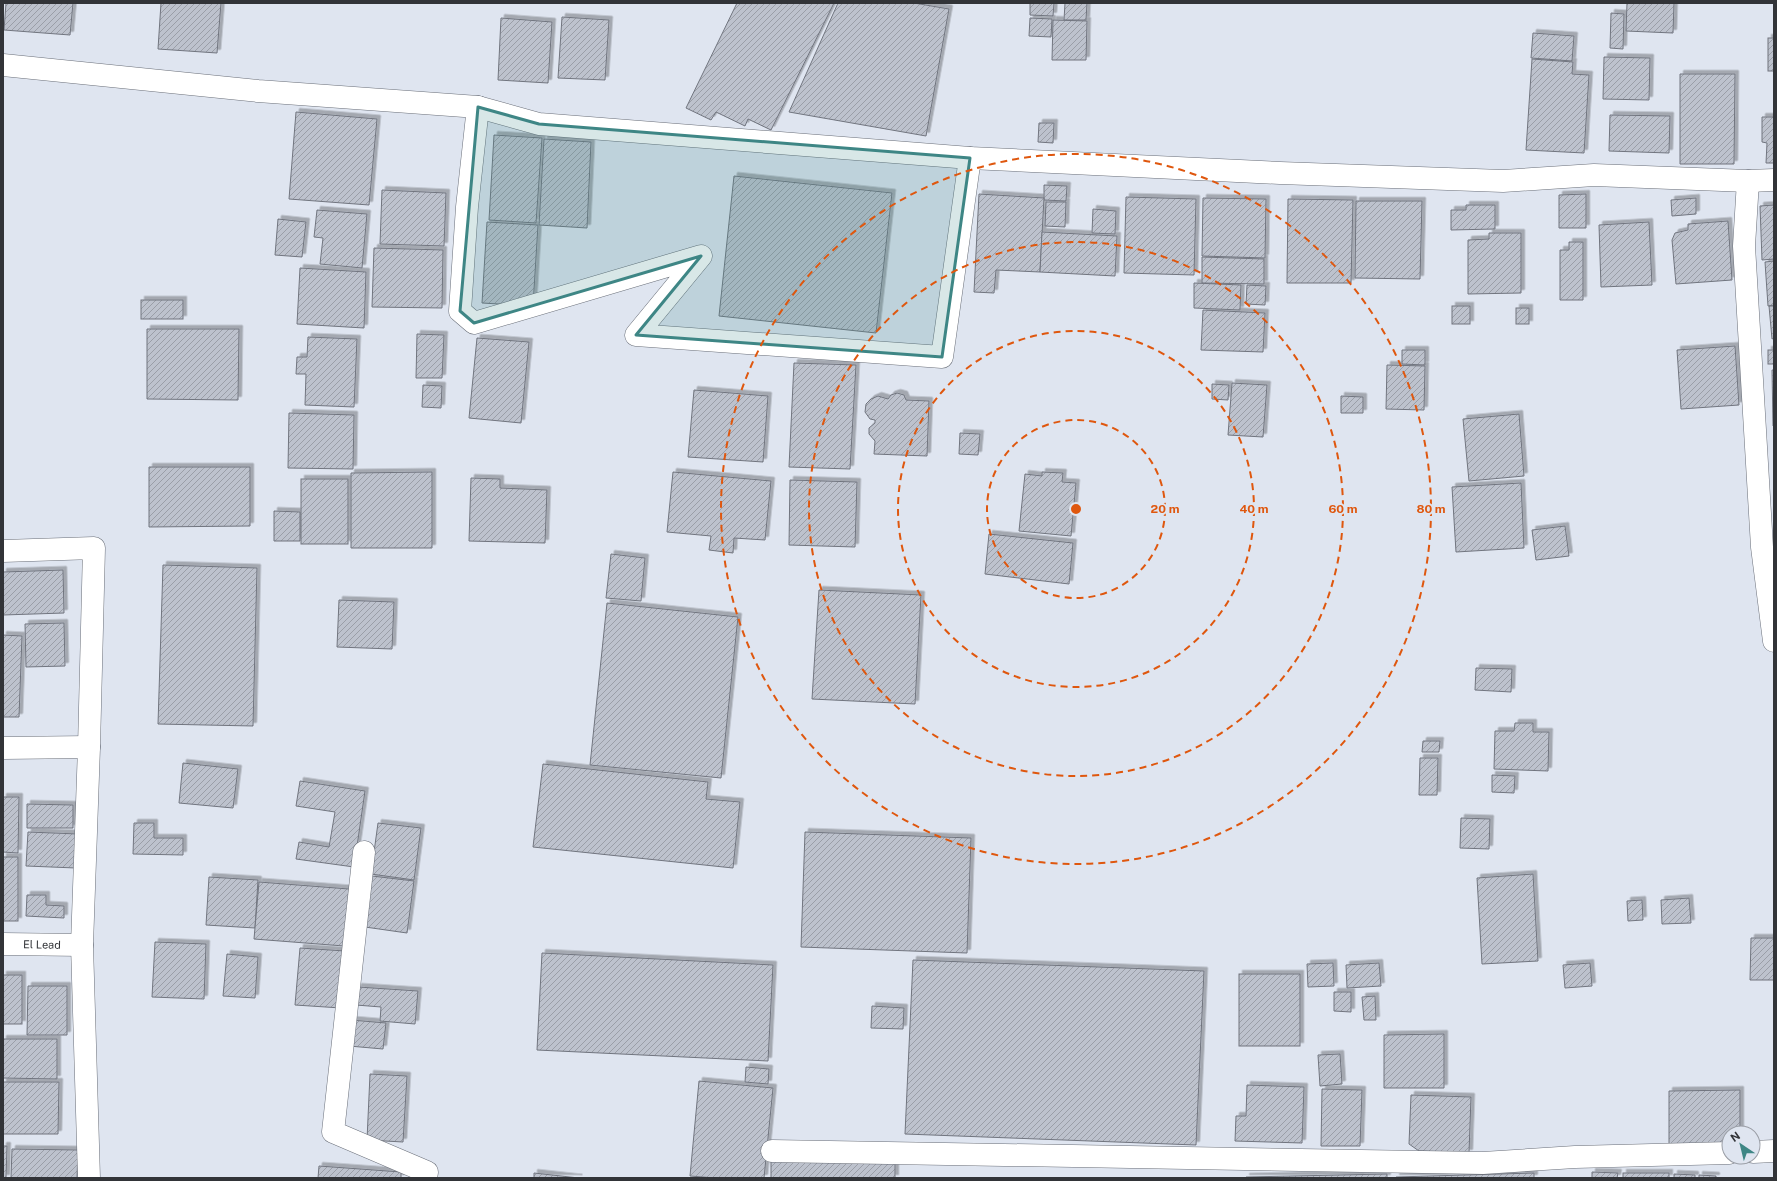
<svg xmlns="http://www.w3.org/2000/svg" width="1777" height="1181" font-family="'Public Sans',sans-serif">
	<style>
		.building { fill: url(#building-hatch); stroke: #71757f; filter: url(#shadow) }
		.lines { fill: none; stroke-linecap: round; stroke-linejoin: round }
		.minor-casing { stroke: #6a6f79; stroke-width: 23 }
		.minor { stroke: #fff; stroke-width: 22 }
		.marked { fill: #3e8685; fill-opacity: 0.2; stroke: #3e8685; stroke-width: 3; stroke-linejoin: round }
		.ring { fill: none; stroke: #df570e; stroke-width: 2; stroke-dasharray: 7 5 }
		.labels { text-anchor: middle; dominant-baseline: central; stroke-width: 4; stroke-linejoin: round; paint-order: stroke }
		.street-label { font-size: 11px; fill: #323438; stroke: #dfe5f0 }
		.centre { fill: #df570e; stroke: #dfe5f0; stroke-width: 2 }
		.ring-label { font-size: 12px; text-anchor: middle; font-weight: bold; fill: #df570e; stroke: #dfe5f0; stroke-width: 4; stroke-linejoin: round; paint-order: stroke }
	</style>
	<defs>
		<pattern id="building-hatch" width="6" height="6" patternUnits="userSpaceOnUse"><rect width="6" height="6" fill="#bdc2cd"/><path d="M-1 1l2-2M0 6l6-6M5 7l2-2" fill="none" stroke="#9a9ea7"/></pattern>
		<filter id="shadow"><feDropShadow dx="3.5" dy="-3.5" stdDeviation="0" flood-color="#0004"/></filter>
	</defs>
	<rect width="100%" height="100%" fill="#dfe5f0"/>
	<g class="building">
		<path d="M6,3H73L70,35L4,30Z"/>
		<path d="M161,3H221L217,53L158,49Z"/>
		<path d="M737,3H834L771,130L748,119L745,126L716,112L711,120L686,108Z"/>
		<path d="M838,3H914L949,9L926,136L789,112Z"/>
		<path d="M1030,3H1054L1053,16L1030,15Z"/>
		<path d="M1065,3H1087L1086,20H1064Z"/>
		<path d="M1627,3H1674L1673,33L1626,31Z"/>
		<path d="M1611,13L1624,14L1623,49L1610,48Z"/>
		<path d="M562,17L609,20L605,80L558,78Z"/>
		<path d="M501,18L552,22L548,83L498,80Z"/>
		<path d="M1030,18L1052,19L1051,37L1029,36Z"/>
		<path d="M1053,20L1087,21L1086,60H1052Z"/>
		<path d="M1533,33L1574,36L1572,61L1531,58Z"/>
		<rect x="1768" y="38" width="6" height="33"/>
		<path d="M1604,57L1650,58L1649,100L1603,99Z"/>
		<path d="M1532,59L1573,62L1572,74L1589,75L1584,153L1526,150Z"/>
		<path d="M1680,74H1735L1734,164H1680Z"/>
		<path d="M296,112L377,119L369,205L289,199Z"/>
		<path d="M1610,115L1670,116L1669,153L1609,151Z"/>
		<path d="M1762,117H1774V163H1766L1767,143L1762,142Z"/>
		<path d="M1039,123H1054L1053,143L1038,142Z"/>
		<path d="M494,135L542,138L536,223L489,220Z"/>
		<path d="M544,139L591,142L587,228L539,225Z"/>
		<path d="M734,176L892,193L876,333L719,316Z"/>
		<path d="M1044,185L1067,186L1066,201L1044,200Z"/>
		<path d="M382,190L446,193L444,246L380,244Z"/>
		<path d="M979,194L1044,198L1040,272L996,270L994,293L974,292Z"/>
		<path d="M1586,194V228H1559V195Z"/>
		<path d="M1126,197L1196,199L1194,275L1124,273Z"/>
		<path d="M1203,198L1266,199L1265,258L1202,256Z"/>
		<path d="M1696,198V214L1672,216L1671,200Z"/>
		<path d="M1288,199L1353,200L1351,283H1287Z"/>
		<path d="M1356,201H1422L1420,279L1355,278Z"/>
		<path d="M1046,202H1066L1065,227L1045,226Z"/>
		<path d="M1466,205H1495V229L1451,230V210H1466Z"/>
		<path d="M1774,205V259L1762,260L1760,206Z"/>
		<path d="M1093,209L1116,211L1115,234L1092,233Z"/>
		<path d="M317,210L367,214L362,268L320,264L323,238L314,237Z"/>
		<path d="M278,219L306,222L302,257L275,255Z"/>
		<path d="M1728,221L1732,280L1676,284L1672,240L1675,233L1688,230V224Z"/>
		<path d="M487,222L538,225L533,306L482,303Z"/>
		<path d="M1649,222L1652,285L1601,287L1599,225Z"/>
		<path d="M1042,232L1117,236L1115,276L1040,272Z"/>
		<path d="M1489,233H1521V293L1468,294V240L1489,239Z"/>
		<path d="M1569,242H1583V300H1560V250H1569Z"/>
		<path d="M374,248L443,250L442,308L372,307Z"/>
		<path d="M1202,257L1264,259V284L1202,283Z"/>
		<path d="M1774,261V305L1768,306L1765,262Z"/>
		<path d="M300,268L366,272L364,328L297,324Z"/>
		<path d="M1194,283L1241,285L1240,310L1194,308Z"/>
		<path d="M1247,285L1266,286L1265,305L1246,304Z"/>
		<rect x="141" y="300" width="42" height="19"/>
		<rect x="1452" y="306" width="18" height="18"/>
		<path d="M1769,306H1774V338L1772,339Z"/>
		<rect x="1516" y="308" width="13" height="16"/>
		<path d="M1203,310L1265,313L1263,352L1201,350Z"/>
		<path d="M147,329H239L238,400L147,399Z"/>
		<path d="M417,334L444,335L442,378H416Z"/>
		<path d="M308,337L357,339L354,407L305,405L306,374H296L297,357H307Z"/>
		<path d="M477,338L529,342L521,423L469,418Z"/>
		<path d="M1735,346L1739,405L1681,409L1677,350Z"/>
		<path d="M1402,350H1425V365L1402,364Z"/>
		<rect x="1768" y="350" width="6" height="14"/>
		<path d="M794,363L856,365L850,469L789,467Z"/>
		<path d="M1387,365L1425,366L1424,410L1386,409Z"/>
		<path d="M1772,370H1774V426H1773Z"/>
		<path d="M1232,383L1267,385L1263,437L1228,435Z"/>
		<path d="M1212,384L1229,385L1228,400L1212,399Z"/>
		<path d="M423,385L442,386L441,408L422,407Z"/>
		<path d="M694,390L768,396L763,462L688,457Z"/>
		<path d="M897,393L904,395L906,400L929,401L927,456L874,454L875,441L869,434V428L875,423V420L870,419L865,412L866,404L871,399L878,396L888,399L891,395Z"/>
		<path d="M1341,396L1363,397V413H1341Z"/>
		<path d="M289,413L354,415L353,469L288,468Z"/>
		<path d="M1519,414L1524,476L1469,481L1463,419Z"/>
		<path d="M960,433L980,434L978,455L959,454Z"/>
		<path d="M149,467H250V526L149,527Z"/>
		<path d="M432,472V548H351V473Z"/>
		<path d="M673,472L771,481L765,540L734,538L733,553L709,550L711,536L667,532Z"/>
		<path d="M1042,472L1063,473L1062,482L1076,483L1071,536L1019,531L1025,474L1042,476Z"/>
		<path d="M471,478L500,479V488L547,490L545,543L469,541Z"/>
		<rect x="301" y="479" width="47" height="65"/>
		<path d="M790,480L857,482L855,547L789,545Z"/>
		<path d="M1521,483L1524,548L1456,552L1452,487Z"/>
		<path d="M274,511L300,512V541H274Z"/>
		<path d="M1565,526L1569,556L1536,560L1532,530Z"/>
		<path d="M989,534L1073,543L1069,584L985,574Z"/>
		<path d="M611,554L645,558L641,601L606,598Z"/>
		<path d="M163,565L257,568L253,726L158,724Z"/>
		<path d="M63,570L64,613L3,615V572Z"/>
		<path d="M819,590L921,595L915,704L812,699Z"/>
		<path d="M339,600L394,602L392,649L337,647Z"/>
		<path d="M607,603L738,617L721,778L590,765Z"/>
		<path d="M64,623L65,666L26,667L25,624Z"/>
		<path d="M3,635L22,636L19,717H3Z"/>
		<path d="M1476,668L1512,669L1511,692L1475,690Z"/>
		<path d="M1515,723H1533V732H1549L1548,771L1494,769L1495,731H1514Z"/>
		<path d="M1423,741H1440L1439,752H1422Z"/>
		<path d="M1420,758H1438L1437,795H1419Z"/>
		<path d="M183,763L238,769L233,808L179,803Z"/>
		<path d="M543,764L708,782L706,799L740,802L733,868L533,847Z"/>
		<path d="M1492,775L1515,776L1514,793L1492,792Z"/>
		<path d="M300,781L365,791L354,867L296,859L299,842L329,847L335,812L296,806Z"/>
		<path d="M3,797H19L18,853L3,852Z"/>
		<path d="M27,804L73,805V828H27Z"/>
		<path d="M1461,818L1490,819L1489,849L1460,848Z"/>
		<path d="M134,823H154V838H183V855L133,854Z"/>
		<path d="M378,823L421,828L414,880L371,874Z"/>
		<path d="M28,832L78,834L76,868L26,866Z"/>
		<path d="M805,832L971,838L967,953L801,947Z"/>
		<rect x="3" y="857" width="15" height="64"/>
		<path d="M1533,874L1538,961L1482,964L1477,878Z"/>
		<path d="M372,876L414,881L407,933L365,927Z"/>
		<path d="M209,877L258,880L255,928L206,925Z"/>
		<path d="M259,882L349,889L344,946L254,939Z"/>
		<path d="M27,895H46V905L64,906V918L26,916Z"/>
		<path d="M1689,898L1691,923L1662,924L1661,900Z"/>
		<path d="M1642,900L1643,920L1628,921L1627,901Z"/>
		<path d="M1751,938H1774V980H1750Z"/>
		<path d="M155,942L206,944L204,999L152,997Z"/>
		<path d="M300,948L345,951L341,1008L295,1005Z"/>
		<path d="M542,953L773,965L768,1061L537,1050Z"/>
		<path d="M227,954L258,957L255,998L223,996Z"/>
		<path d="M913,960L1204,971L1196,1145L905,1134Z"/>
		<path d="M1333,963L1334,986L1308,987L1307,964Z"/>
		<path d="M1379,963L1381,986L1347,988L1346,965Z"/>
		<path d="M1590,963L1592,986L1565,988L1563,965Z"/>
		<rect x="1239" y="974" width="61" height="72"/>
		<rect x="3" y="975" width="19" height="49"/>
		<path d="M28,986H67V1035H27Z"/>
		<path d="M358,987L418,991L415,1024L380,1021L381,1007L356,1005Z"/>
		<path d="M1334,992H1351V1012L1334,1011Z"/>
		<path d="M1375,996L1376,1020H1364L1362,997Z"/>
		<path d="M872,1006L904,1008L903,1029L871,1028Z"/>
		<path d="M351,1020L386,1023L383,1049L349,1046Z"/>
		<path d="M1444,1034V1088H1384V1035Z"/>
		<path d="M3,1039H57V1079L3,1078Z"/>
		<path d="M1340,1054L1342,1084L1320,1086L1318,1055Z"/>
		<path d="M746,1067L769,1069L768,1084L745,1082Z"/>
		<path d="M370,1074L407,1076L403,1142L367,1140Z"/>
		<path d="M699,1081L773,1088L764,1178H715L690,1176Z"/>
		<path d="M3,1082H59L58,1134H3Z"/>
		<path d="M1247,1085L1304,1087L1302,1143L1235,1141L1236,1116H1246Z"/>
		<path d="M1322,1089L1362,1090L1360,1146H1321Z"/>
		<path d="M1740,1090V1133H1729V1148H1669V1091Z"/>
		<path d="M1411,1095L1471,1097L1469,1153L1419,1151L1409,1144Z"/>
		<path d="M3,1146H7L6,1178H3Z"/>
		<path d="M12,1149L78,1150L77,1178H11Z"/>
		<rect x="771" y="1160" width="124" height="18"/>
		<path d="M319,1166L401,1172V1178H318Z"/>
		<path d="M1592,1172L1618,1173L1617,1178H1592Z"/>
		<path d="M534,1173L579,1178H534Z"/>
		<path d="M1534,1173V1178H1396V1177Z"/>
		<rect x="1623" y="1173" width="46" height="5"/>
		<path d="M1387,1174V1178H1246V1177Z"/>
		<path d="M1674,1174L1695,1175V1178H1674Z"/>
		<path d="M1699,1175L1716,1176V1178H1699Z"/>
	</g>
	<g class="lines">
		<g class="minor-casing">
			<g id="minor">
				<path d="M3,65L258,91L478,107L539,124L970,158L1280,173L1503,181L1594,175L1748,181L1774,180"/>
				<path d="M478,107L467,207L460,311L474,323L701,256L636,335L942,357L970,158"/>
				<path d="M1748,181L1744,246L1762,547L1774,641"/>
				<path d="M3,551L94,548L89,747L82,945L89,1178"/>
				<path d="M3,748L89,747"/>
				<path d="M364,852L333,1132L427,1172L426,1178"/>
				<path id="s1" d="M3,944L82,945"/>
				<path d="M772,1151L1483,1163L1575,1157L1729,1153"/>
				<path d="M1753,1152L1774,1151"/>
			</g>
		</g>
		<use href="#minor" class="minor"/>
	</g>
	<path class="marked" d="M478,107L539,124L970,158L942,357L636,335L701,256L474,323L460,311Z"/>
	<g class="ring">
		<circle cx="1076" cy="509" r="89"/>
		<circle cx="1076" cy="509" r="178"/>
		<circle cx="1076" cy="509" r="267"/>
		<circle cx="1076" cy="509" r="355"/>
	</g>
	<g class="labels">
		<g class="street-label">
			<text stroke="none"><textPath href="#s1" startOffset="39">El Lead</textPath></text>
		</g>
	</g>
	<circle cx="1076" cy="509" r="6" class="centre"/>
	<g class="ring-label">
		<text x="1165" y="513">20 m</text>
		<text x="1254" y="513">40 m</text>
		<text x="1343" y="513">60 m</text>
		<text x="1431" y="513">80 m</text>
	</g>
	<rect width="1777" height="1181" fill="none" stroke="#323438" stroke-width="8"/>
	<g transform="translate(1741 1145) rotate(325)"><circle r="19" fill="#dfe5f0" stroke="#9a9ea6"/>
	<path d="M0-3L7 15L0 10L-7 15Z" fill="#3e8685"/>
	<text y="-6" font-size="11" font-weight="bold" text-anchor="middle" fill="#323438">N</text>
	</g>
</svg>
